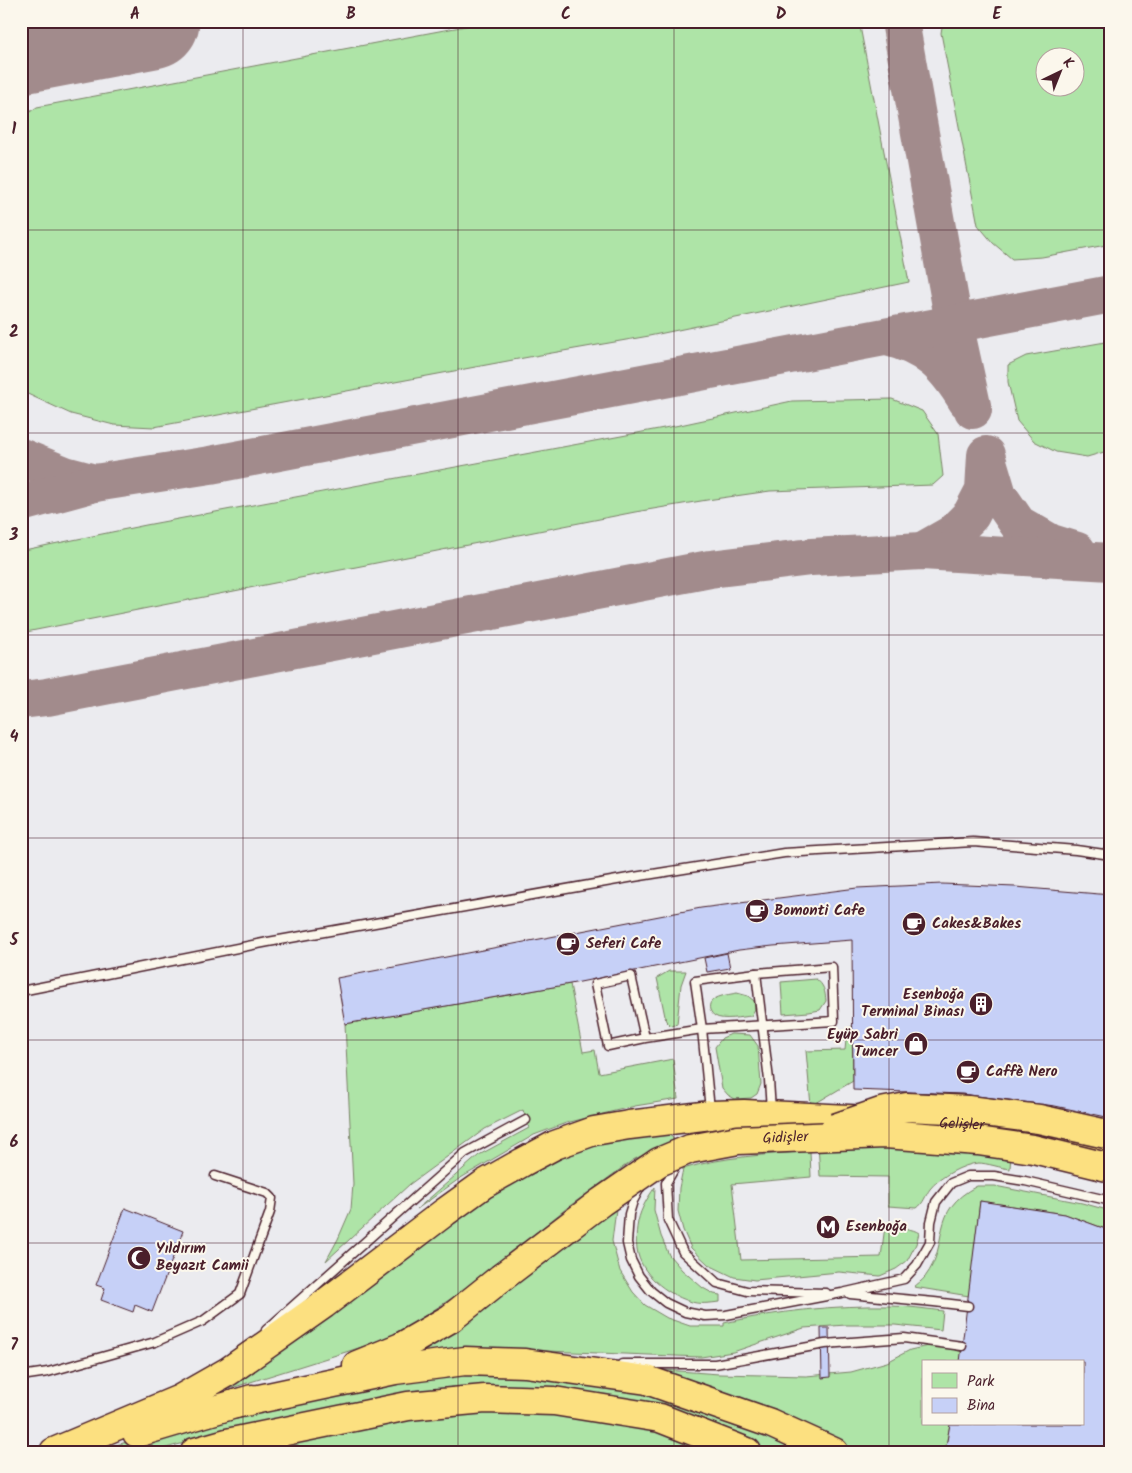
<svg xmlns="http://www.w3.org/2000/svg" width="1132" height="1473" font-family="Kalam,sans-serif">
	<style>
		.built { fill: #ebebef; fill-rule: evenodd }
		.green { fill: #aee4a7; stroke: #7c8269; fill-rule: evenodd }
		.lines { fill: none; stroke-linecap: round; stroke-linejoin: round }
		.taxiway { stroke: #a28b8c; stroke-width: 38 }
		.runway { stroke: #a28b8c; stroke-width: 95 }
		.building { fill: #c6d0f7; stroke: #4a1f2b }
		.lane-casing { stroke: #4a1f2b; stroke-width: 11 }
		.highway-casing { stroke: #4a1f2b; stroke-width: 31 }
		.lane { stroke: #fbf7ec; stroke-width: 8 }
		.highway { stroke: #fce080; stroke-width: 28 }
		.highway-bridge-casing { stroke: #4a1f2b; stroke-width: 31; stroke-linecap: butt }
		.highway-bridge { stroke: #fce080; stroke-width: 28 }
		.grid { fill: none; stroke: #4a1f2b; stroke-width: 1; stroke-opacity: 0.55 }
		.labels { text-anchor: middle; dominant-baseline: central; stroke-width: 4; stroke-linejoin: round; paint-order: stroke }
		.poi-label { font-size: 15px; font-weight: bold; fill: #4a1f2b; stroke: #fbf7ec; text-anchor: start }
		.street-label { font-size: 15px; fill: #4a1f2b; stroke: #fbf7ec }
		.neatline { fill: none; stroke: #4a1f2b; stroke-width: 2 }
		.grid-label { font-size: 16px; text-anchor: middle; font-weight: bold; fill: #4a1f2b }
	</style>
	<rect width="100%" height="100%" fill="#fbf7ec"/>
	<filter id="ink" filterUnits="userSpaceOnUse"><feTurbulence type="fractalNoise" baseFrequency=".02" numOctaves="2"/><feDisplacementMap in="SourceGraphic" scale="10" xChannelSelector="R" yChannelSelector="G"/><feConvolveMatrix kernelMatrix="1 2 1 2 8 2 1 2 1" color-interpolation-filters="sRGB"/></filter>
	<g filter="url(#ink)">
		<path class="built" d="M21,21H1111V1452H21ZM1044,58H1074V88H1044ZM923,1362H1083V1424H923Z"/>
		<g class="green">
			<path d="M492,21H859L909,282L649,336L529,357L154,427L114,425L71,414L21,391V118L37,107Z"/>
			<path d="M943,21H1111V244L1042,257L1012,259L993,243L978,225L941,33ZM1044,58H1074V88H1044Z"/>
			<path d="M1111,341V450L1087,457L1056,452L1034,441L1017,421L1008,382V365L1026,356Z"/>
			<path d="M892,399L922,411L938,434L943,476L933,485L770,491L707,500L635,512L21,633V551L24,550L146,525L680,425L792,401Z"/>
			<path d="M669,971H686L681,985L677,1024L671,1026L666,1021L657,978Z"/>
			<path d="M816,979C824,985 825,991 826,1001L820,1010L809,1012L783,1014L781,982Z"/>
			<path d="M570,984L583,1052L595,1050L599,1073L673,1059L678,1099L635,1106L566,1123L534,1135L459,1179L417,1209L479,1155L529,1128L523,1110L485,1129L410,1184L326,1261L338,1239L351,1209L353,1184L345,1024Z"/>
			<path d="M737,993L748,996L754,1001L755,1009L751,1016C742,1017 722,1021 715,1016C713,1015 711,1012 710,1010C706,996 728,995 737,993Z"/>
			<path d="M852,1026L853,1081L811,1106L806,1051L845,1050L847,1030Z"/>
			<path d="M731,1034L750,1035L758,1046L761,1084L757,1094L751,1098L735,1099L728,1095L722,1088L715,1047L722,1038Z"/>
			<path d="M664,1130L677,1142L661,1146L633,1160L567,1208L464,1290L402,1331L365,1346L225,1390L224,1386L489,1187L600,1140Z"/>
			<path d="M818,1144L1011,1153L1010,1169C1001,1168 987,1163 978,1163C964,1164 939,1177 930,1189C925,1196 924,1203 917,1208L888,1206V1177L820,1176Z"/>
			<path d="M810,1151L811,1177L732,1184L741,1260L881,1257L885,1226L898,1225C904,1230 912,1228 919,1233L916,1244L907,1261L896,1269L880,1276L839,1272L755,1280L734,1277L709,1265L691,1248L683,1230L678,1211L679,1188L683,1169C724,1156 767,1155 810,1151Z"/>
			<path d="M977,1186H995L1082,1203L1111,1211V1231L1065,1214L980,1201L969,1296L914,1287C917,1284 922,1281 925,1277C951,1243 928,1211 977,1186Z"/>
			<path d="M655,1187L654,1210L661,1236L669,1255L682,1270L703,1288L714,1294L720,1295V1302C710,1303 698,1305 689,1301C667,1294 640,1274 637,1249C635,1235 637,1219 643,1207C646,1200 651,1193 655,1187Z"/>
			<path d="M616,1209L612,1241L620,1271L633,1292L645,1305L667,1318L690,1326H724V1323C779,1311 834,1305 890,1306C908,1306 926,1309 943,1311L941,1330L895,1325H846L804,1328L733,1352L701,1357L495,1349L424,1355L401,1354L502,1294Z"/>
			<path d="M928,1346H942L962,1352L960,1362H923V1424H950L945,1452H860L744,1402L651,1369L719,1374L806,1376L851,1372L887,1362L910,1350Z"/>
			<path d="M463,1375H514L631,1388L811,1452H768L720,1433L594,1398L188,1442L151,1452H88L170,1431L357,1388Z"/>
			<path d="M505,1410L569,1414L645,1428L715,1452H247L346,1428L449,1413Z"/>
		</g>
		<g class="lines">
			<g class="taxiway">
				<path d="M900,21L954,323L973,410"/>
				<path d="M887,337C928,348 945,365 967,401"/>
				<path d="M21,457L65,475L95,483"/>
				<path d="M21,503L95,483L210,465L1111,294"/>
				<path d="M922,551L952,534L971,515L984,490L986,455L998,495L1018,524L1051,543L1077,551"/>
				<path d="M21,700L47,697L710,569L811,557L922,551L1111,562"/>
			</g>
			<path class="runway" d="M21,46L152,21"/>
		</g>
		<g class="building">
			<path d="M942,884L1015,887L1111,895V1118L1055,1106L962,1094L853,1090L852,940L773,946L739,950L570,984L345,1024L337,978L701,908L857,888Z"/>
			<path d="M727,953L730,968L707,972L704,958Z"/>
			<path d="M980,1201L1065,1214L1111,1231V1452H945L950,1424H1083V1362H960Z"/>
			<path d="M125,1208L183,1231L152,1312L135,1305L133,1312L101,1300L105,1288L96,1285Z"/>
			<path d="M821,1328H829L830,1377L822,1378Z"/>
		</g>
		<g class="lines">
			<g class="lane-casing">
				<g id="lane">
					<path d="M21,991L268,942L634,877L784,853L973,842L1076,850L1111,855"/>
					<path d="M645,1038L631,976L595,984L608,1046L645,1038L702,1029L834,1021L832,967L756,973"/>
					<path d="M710,1110L702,1029L695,981L756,973L769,1080L771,1111"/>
					<path d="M677,1164L666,1183L668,1220L683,1252L717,1283L747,1291L826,1293"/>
					<path d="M641,1186L633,1201L629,1214L627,1243L631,1260L639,1276L651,1291L666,1303L685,1312L705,1316L726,1315L842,1293L904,1279L917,1265L930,1242L931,1222L936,1202L951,1183L968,1176H994L1025,1181L1111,1201"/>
					<path d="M850,1294L934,1302L968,1306"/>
					<path d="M266,1330L465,1153L526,1120"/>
					<path d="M622,1364H715L825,1344L904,1338L962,1346"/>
					<path d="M21,1376L48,1372L155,1342L203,1321L240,1294L270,1212L272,1198L267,1193L215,1176"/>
				</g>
			</g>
			<g class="highway-casing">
				<g id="highway">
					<path d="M357,1365L401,1347L451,1318L501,1278"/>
					<path d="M235,1404L395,1370L465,1361L525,1363L647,1380L770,1423L834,1452"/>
					<path d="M137,1433L252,1399"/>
					<path id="s1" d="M54,1452L180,1399L229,1371L324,1304L445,1212L484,1184L523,1162L555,1145L594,1131L629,1125L711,1115L744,1114L809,1117L989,1126L1081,1143L1111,1153"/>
					<path d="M195,1452L227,1443L408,1406L485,1399L554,1401L660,1418L747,1452"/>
				</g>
			</g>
			<use href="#lane" class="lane"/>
			<use href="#highway" class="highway"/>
			<g class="highway-bridge-casing">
				<g id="highway-bridge">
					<path d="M835,1128L881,1112L907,1107L969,1110L1039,1119L1111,1135"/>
					<path id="s2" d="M501,1278L601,1202L659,1162L690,1149L738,1140L885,1134L978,1141L1033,1149L1111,1168"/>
				</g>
			</g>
			<use href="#highway-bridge" class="highway-bridge"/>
		</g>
	</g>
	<path class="grid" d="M243,21V1452M458,21V1452M674,21V1452M889,21V1452M21,230H1111M21,433H1111M21,635H1111M21,838H1111M21,1040H1111M21,1243H1111"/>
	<defs>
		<g id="cafe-disc" transform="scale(1.25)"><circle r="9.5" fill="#4a1f2b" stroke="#fbf7ec"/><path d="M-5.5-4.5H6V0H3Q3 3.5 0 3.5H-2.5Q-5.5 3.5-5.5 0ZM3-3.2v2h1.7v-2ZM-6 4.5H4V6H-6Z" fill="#fff"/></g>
		<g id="building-disc" transform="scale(1.25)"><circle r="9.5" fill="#4a1f2b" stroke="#fbf7ec"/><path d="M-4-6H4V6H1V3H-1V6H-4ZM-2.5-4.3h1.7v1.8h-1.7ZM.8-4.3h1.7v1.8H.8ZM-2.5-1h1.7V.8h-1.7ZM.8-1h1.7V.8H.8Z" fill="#fff"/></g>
		<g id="shop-disc" transform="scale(1.25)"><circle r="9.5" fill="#4a1f2b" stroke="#fbf7ec"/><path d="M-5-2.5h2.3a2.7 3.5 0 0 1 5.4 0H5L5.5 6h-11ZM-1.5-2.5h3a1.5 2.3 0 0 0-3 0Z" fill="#fff"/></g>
		<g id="metro-disc" transform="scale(1.25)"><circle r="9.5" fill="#4a1f2b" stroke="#fbf7ec"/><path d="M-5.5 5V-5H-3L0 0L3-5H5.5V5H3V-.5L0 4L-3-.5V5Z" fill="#fff"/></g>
		<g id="mosque-disc" transform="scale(1.25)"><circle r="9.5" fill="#4a1f2b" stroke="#fbf7ec"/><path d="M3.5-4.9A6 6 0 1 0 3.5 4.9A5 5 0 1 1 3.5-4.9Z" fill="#fff"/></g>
	</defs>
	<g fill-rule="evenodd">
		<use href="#cafe-disc" x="757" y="911"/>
		<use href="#cafe-disc" x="914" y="924"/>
		<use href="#cafe-disc" x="568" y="944"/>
		<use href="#building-disc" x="981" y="1004"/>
		<use href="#shop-disc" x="916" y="1044"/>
		<use href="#cafe-disc" x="968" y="1072"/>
		<use href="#metro-disc" x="828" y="1227"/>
		<use href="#mosque-disc" x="139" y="1258"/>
	</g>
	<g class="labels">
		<g class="poi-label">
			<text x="774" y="911">Bomonti Cafe</text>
			<text x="932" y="924">Cakes&amp;Bakes</text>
			<text x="586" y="944">Seferi Cafe</text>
			<text x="964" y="995" text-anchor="end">Esenboğa<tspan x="964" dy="17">Terminal Binası</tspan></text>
			<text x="898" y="1035" text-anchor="end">Eyüp Sabri<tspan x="898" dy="17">Tuncer</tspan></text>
			<text x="986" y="1072">Caffè Nero</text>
			<text x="846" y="1227">Esenboğa</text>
			<text x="156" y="1249">Yıldırım<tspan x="156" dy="17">Beyazıt Camii</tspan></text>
		</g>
		<g class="street-label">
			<text stroke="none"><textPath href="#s1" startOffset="1001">Gelişler</textPath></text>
			<text stroke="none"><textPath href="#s2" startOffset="326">Gidişler</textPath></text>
		</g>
	</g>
	<rect width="1132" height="1473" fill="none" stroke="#fbf7ec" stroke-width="55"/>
	<rect x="922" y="1360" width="162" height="65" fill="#fbf7ec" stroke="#b4a19f"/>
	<rect x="932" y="1373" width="25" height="15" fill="#aee4a7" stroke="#b4a19f"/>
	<text x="967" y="1386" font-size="15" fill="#4a1f2b">Park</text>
	<rect x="932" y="1398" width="25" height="15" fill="#c6d0f7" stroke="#b4a19f"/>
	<text x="967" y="1410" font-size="15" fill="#4a1f2b">Bina</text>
	<g transform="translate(1060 72) rotate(43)"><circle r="24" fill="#fbf7ec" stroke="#b4a19f"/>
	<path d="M0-4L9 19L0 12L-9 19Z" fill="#4a1f2b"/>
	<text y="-8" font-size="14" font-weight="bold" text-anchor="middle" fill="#4a1f2b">K</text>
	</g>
	<rect x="28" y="28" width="1076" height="1418" class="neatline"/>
	<g class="grid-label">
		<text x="135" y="19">A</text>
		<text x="351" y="19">B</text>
		<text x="566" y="19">C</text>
		<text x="781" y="19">D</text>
		<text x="997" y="19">E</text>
		<text x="14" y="134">1</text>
		<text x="14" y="337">2</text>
		<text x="14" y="540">3</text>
		<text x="14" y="742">4</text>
		<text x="14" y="945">5</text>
		<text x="14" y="1147">6</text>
		<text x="14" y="1350">7</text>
	</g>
</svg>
